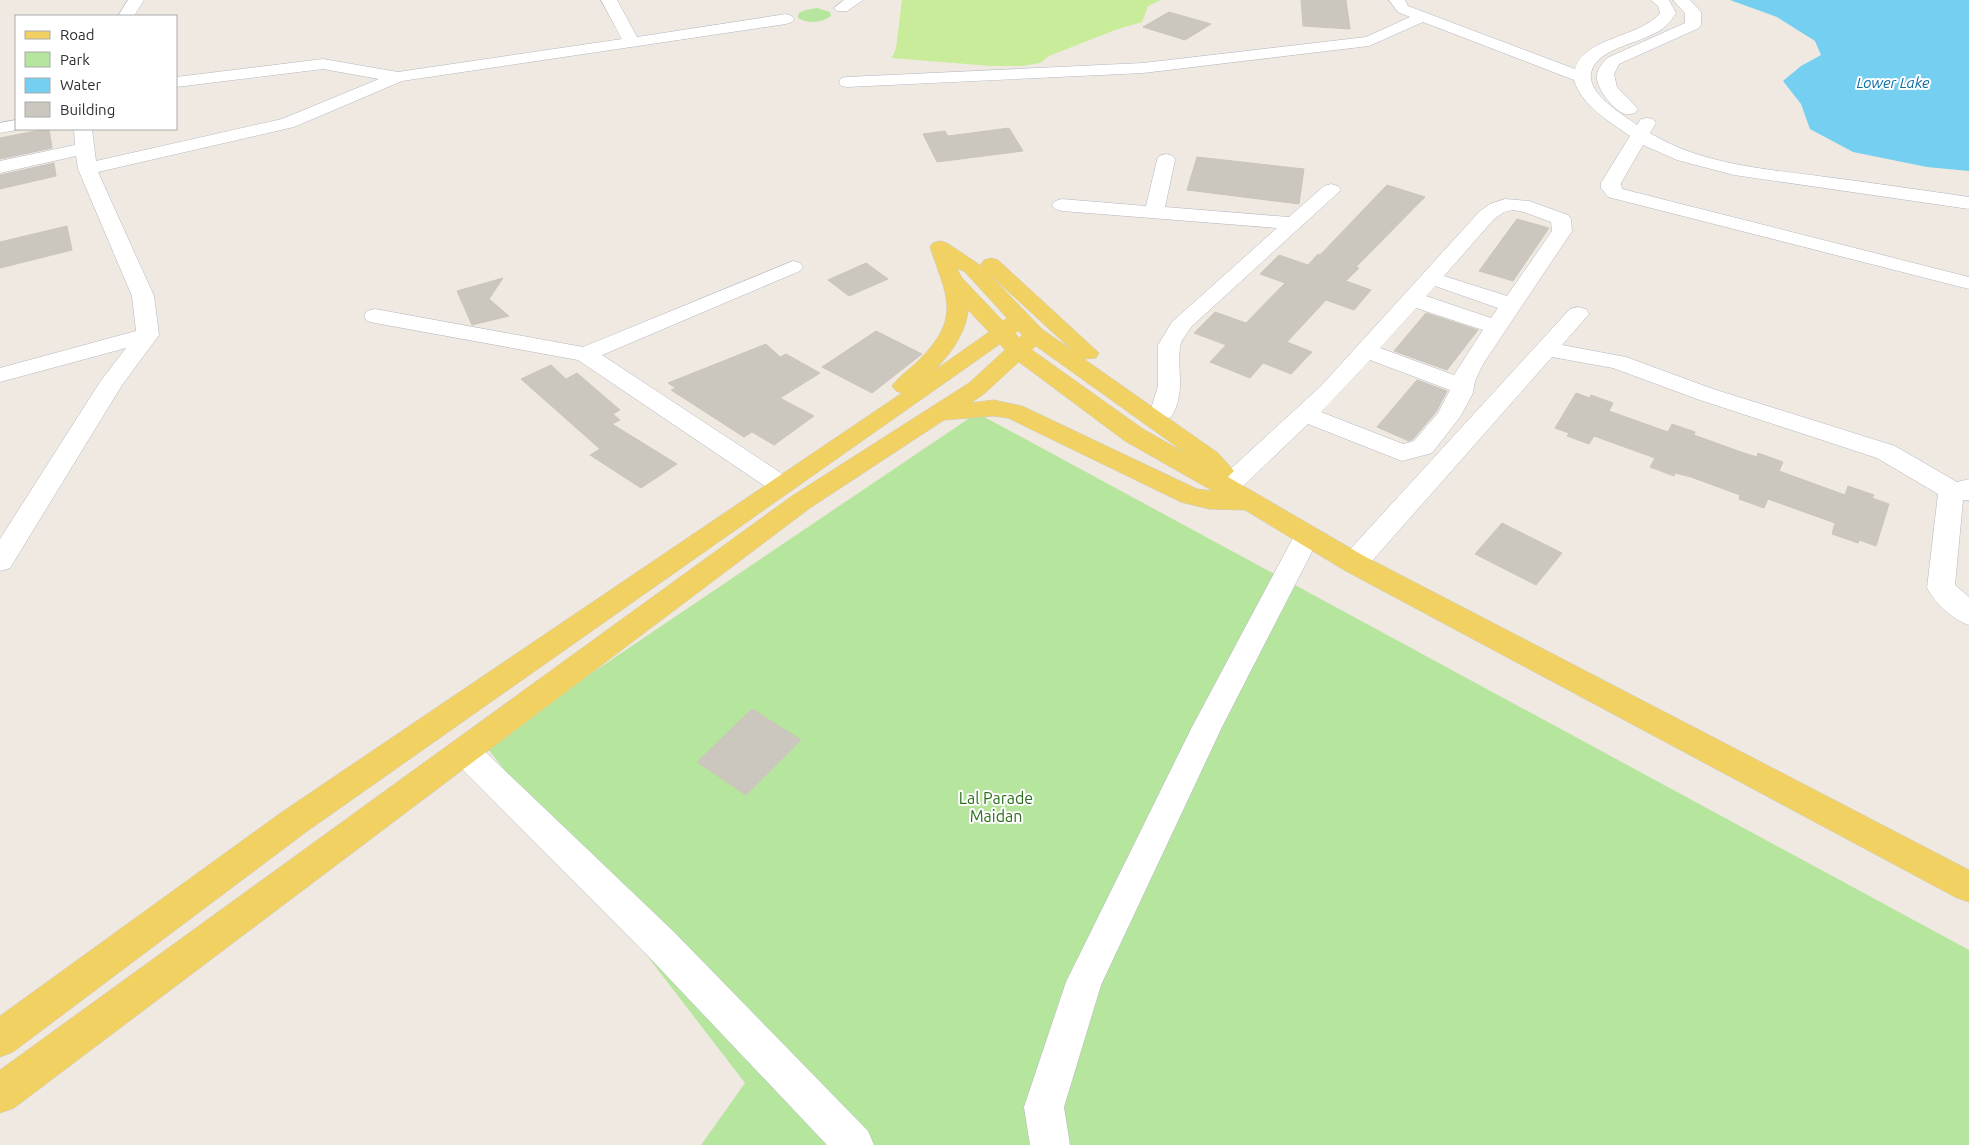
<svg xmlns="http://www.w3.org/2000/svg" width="1969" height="1145" font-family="Ubuntu,sans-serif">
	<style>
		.green { fill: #b6e59e }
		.pitch { fill: #c9ec9a }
		.water { fill: #75cff0 }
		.building { fill: #cbc7bf; stroke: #cbc5ba }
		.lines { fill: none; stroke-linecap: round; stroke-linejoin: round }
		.minor-casing { stroke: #b4b7c1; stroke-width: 1 }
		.major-casing { stroke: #c9c9c9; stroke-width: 1 }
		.minor { fill: #fff; fill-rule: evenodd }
		.major { fill: #f2d163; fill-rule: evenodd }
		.labels { text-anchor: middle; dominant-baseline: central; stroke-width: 4; stroke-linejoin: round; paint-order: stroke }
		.far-water-label { font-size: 15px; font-style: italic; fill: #0d6fa3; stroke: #fff }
		.park-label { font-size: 16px; fill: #2c6e1b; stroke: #fff }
	</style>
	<rect width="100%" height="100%" fill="#efe9e1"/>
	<g class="green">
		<path d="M817,8L830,12L831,16C822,23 808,24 798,18L799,13L806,10Z"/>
		<path d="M977,413L1969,950V1145H701L745,1083L485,745Z"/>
	</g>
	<path class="pitch" d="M902,0H1161L1148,6L1142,22L1115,30L1049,56L1040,63L1022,66H991L892,58L896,48Z"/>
	<path class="water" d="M1730,0H1969V171L1927,167L1853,152L1810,129L1801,104L1783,81L1801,66L1821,55L1815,41L1777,17Z"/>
	<g class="building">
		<path d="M1301,0H1346L1350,29L1303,26Z"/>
		<path d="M1169,12L1211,24L1185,40L1143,27Z"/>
		<path d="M1009,128L1023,151L937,162L923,134L945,131L948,136Z"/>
		<path d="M45,129H49L52,148L0,159V138Z"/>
		<path d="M1197,157L1304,169L1299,204L1187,190Z"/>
		<path d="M54,163L56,176L0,189V175Z"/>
		<path d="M1387,185L1425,197L1356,267L1359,268L1346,281L1371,290L1354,310L1326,300L1287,342L1312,352L1291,374L1263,363L1250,378L1210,362L1226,345L1194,333L1215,312L1246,323L1285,283L1260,274L1279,255L1308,265L1318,254L1320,255Z"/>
		<path d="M1517,219L1549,228L1513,281L1479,271Z"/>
		<path d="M67,226L72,250L0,268V242Z"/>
		<path d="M866,263L888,279L849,296L828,280Z"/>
		<path d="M503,278L489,299L509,316L472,325L457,291Z"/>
		<path d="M1426,313L1478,330L1447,370L1394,351Z"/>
		<path d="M876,331L922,354L872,393L822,367Z"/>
		<path d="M766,344L780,357L786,354L820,373L780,398L814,416L774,445L752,432L744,437L671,390L676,388L668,383Z"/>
		<path d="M551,365L566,379L577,373L620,410L613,414L620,420L612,424L677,464L641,488L590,455L600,449L521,379Z"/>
		<path d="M1417,380L1447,391L1436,412L1413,439L1409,441L1377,427Z"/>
		<path d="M1576,393L1590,398L1591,395L1613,403L1609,411L1668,432L1672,424L1695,432L1694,435L1741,452L1757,457L1758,453L1783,462L1779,471L1845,495L1848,486L1874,495L1872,498L1889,504L1876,546L1859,540L1858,543L1832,534L1835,523L1768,499L1764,508L1739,499L1740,495L1691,477L1675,473L1674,476L1650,467L1655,458L1594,436L1589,444L1567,436L1569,433L1555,428Z"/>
		<path d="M1502,523L1562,553L1536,585L1475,554Z"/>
		<path d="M752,709L801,740L746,795L697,762Z"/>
	</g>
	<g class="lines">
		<g class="minor-casing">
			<g id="minor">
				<path d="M128,0H144L134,16H118Z"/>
				<path d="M601,0H617L637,37L786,14L792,16L794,19L792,22L786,24L402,81L294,127L98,172L154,296L159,335L122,385L10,568L0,571V539L100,382L126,348L0,382V368L136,331L132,296L78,169L76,156L0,173V161L75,145L74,129H92L96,161L282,119L379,79L323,69L176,87V77L323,59L398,72L622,39Z"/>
				<path d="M844,0H863L847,11H837L834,8Z"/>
				<path d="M1389,0H1405L1408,6L1575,69C1583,38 1641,37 1660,13L1658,6L1651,0H1669L1676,13C1673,17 1670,22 1667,25C1648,44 1597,45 1591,73C1587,94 1622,114 1637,125L1641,119L1647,118L1653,119L1656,123L1650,133C1702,165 1767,169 1826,177C1874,183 1921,190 1969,197V209L1734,175L1677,160L1643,145L1621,183L1622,189L1969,277V289L1608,197L1601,188V183L1630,136C1610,122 1581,105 1574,80L1423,22L1369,46L1143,73L847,87L841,86L839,82L841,78L847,77L1143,63L1366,37L1410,17L1398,12Z"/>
				<path d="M1673,0H1690L1701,12V25L1699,28L1619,64L1614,74L1617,87L1638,109L1635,113C1631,114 1627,115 1623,113C1612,108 1595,87 1597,75C1598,68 1603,63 1607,58L1685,23V13Z"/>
				<path d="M16,120V129H22L0,133V123Z"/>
				<path d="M1166,154L1173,156L1175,160L1165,207L1289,217L1324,186L1331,184L1338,186L1341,190L1192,326C1188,332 1181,340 1180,347C1177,372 1186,393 1171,417L1162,420L1153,417L1150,412L1158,386V345L1172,322L1277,228L1062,211L1055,209L1052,205L1055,201L1062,199L1146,206L1157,160L1159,156Z"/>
				<path d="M1505,199L1529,201L1568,215L1571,219L1572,231L1483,364L1475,381L1473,393L1460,417L1432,453L1402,461L1308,424L1241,488L1232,491L1223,488L1219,482L1223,476L1321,386L1480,211L1490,204ZM1513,210L1524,212L1551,222L1552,231L1507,296L1444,276L1494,219L1504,212ZM1435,286L1498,308L1491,318L1426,296ZM1416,308L1483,330L1454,375L1380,348ZM1370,360L1450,390L1438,413L1414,441L1403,444L1321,412Z"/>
				<path d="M793,261L800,263L803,267L800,271L602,355L790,479L794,485L790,491L781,494L772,491L578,360L375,323L367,321L364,316L367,311L375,309L583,347Z"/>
				<path d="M1578,307L1586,309L1589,314L1562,345L1626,357L1713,389L1895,446L1957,482L1969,479V500H1963L1955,585L1969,597V625C1953,620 1935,603 1927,588L1938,494L1877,458L1697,399L1613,368L1552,357L1364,570L1354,573L1344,570L1340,563L1344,556L1570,309Z"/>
				<path d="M1307,527L1316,529L1320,536L1222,727L1101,985L1064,1107L1070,1145H1030L1024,1107L1066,982L1192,727L1294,536L1298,529Z"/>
				<path d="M464,738L475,742L674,932L868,1131L874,1145H827L648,956L453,760L448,751L453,742Z"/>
			</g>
		</g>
		<g class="major-casing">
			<path id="major" d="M940,241L947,243L983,267L981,264L984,260L991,258L998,260L1099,353L1096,358L1084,359L1218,453L1234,471L1228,477L1364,556L1969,870V902L1957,898L1344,570L1245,510L1209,509L1181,502L1008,418L993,416L944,420L810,508L14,1108L0,1113V1070L792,496L969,383L1005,350L1000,344L306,832L13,1052L0,1057V1016L282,812L902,393L896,391L892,386C900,375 913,367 923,356C962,315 945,293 930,247L933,243ZM957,268L965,272L1007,318L1003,321L962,278ZM987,272L1072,350L1043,330ZM968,310L989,332L935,370C951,353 966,333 968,310ZM1019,331L1022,335L1019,338L1015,333ZM1036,346L1177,447L1187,454L1143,429L1032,350ZM1019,362L1125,441L1213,491L1197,489L1022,406L993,400L971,403L985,393Z"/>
		</g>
		<use href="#minor" class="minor"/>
		<use href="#major" class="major"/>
	</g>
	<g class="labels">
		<g class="far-water-label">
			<text x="1893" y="82">Lower Lake</text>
		</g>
		<g class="park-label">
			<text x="996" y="798">Lal Parade<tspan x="996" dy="18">Maidan</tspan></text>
		</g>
	</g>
	<rect x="15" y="15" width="162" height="115" fill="#ffffff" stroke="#ababab"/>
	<rect x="25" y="31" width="25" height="8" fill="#f2d163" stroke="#ababab"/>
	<text x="60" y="40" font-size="15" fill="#2e2e2e">Road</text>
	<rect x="25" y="52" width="25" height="15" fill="#b6e59e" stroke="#ababab"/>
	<text x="60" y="65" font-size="15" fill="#2e2e2e">Park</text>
	<rect x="25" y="78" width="25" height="15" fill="#75cff0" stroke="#ababab"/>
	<text x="60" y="90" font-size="15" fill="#2e2e2e">Water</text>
	<rect x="25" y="102" width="25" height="15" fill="#cbc7bf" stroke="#ababab"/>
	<text x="60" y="115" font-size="15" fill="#2e2e2e">Building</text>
</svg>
